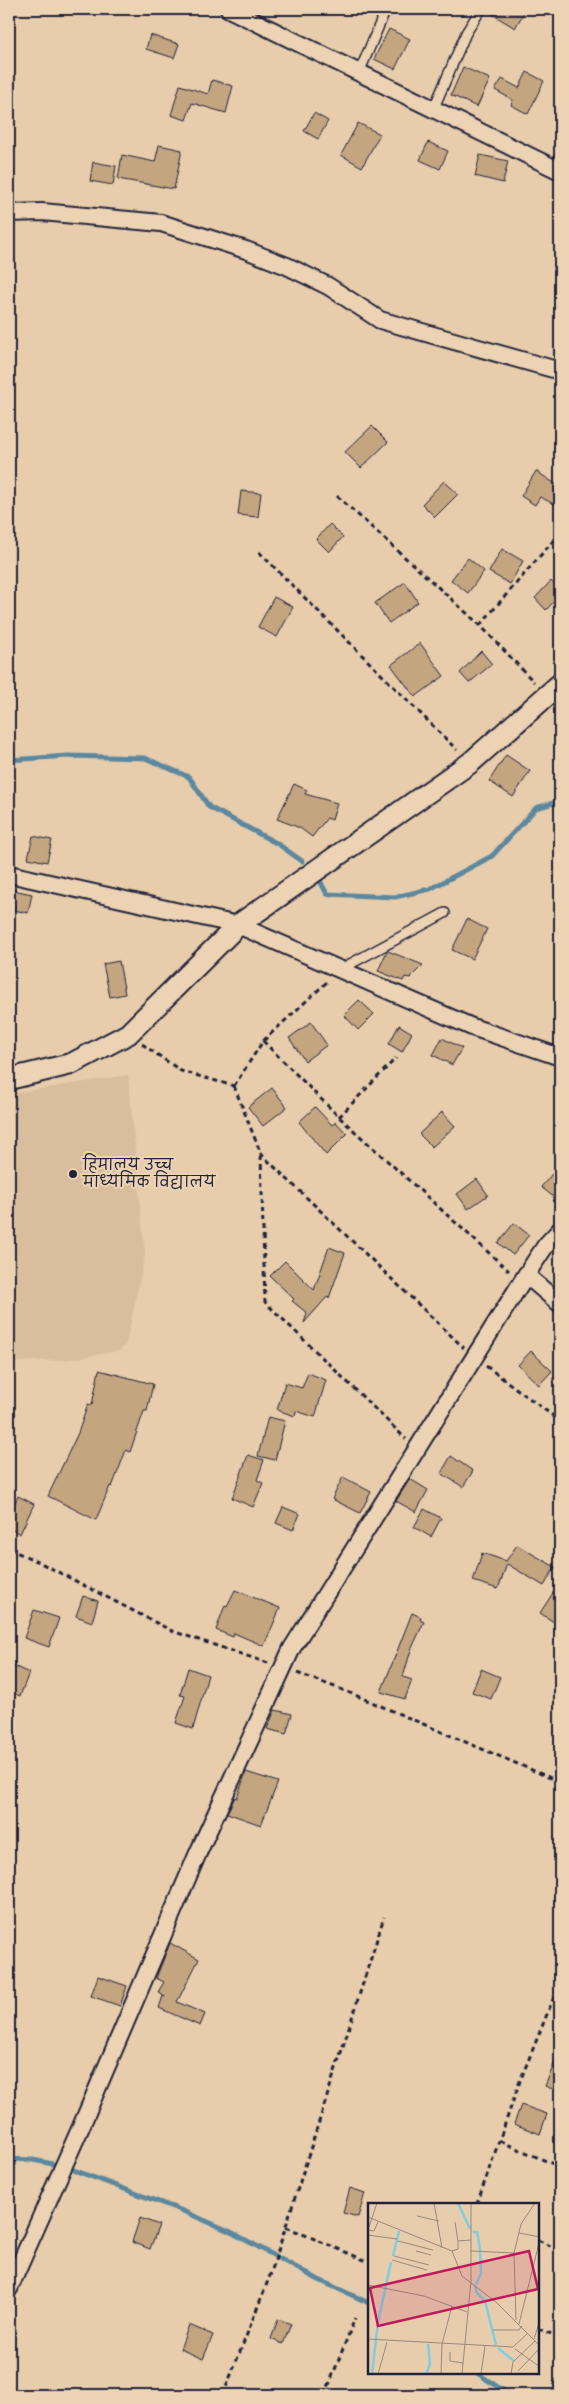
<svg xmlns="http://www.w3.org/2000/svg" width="569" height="2404" font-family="'Comic Neue','Playpen Sans Deva',sans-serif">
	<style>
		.built { fill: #d8be9c }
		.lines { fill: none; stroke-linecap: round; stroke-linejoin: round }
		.stream { stroke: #5b889f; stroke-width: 5 }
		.building { fill: #c3a580; stroke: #22223b }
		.service-casing { stroke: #22223b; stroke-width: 12 }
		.minor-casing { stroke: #22223b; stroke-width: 20 }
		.tertiary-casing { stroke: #22223b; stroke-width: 24 }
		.path { stroke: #22223b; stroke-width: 3; stroke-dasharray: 5 4; stroke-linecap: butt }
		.service { stroke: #ecd3b4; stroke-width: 9 }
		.minor { stroke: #ecd3b4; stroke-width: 16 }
		.tertiary { stroke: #ecd3b4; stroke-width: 20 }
		.poi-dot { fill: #22223b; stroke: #ecd3b4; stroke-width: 2 }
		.labels { text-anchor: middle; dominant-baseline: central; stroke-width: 4; stroke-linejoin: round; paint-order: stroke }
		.poi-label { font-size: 15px; fill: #22223b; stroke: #ecd3b4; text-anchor: start }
		.inset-river { fill: none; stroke: #81cce1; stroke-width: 2.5 }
		.inset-road { fill: none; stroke: #98897e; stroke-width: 1 }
		.view { fill: #c2185b; fill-opacity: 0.15; stroke: #c2185b; stroke-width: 2.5 }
		.inset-edge { fill: none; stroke: #22223b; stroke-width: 2.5 }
	</style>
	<rect width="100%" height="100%" fill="#e7cdab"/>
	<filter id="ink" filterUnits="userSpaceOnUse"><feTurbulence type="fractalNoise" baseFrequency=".02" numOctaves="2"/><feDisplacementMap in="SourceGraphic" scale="10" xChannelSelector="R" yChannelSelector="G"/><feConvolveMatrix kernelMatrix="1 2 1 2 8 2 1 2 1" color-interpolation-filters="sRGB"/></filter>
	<g filter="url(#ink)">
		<path class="built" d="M128,1075L145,1255L126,1344L119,1351L65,1360L18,1362L9,1360V1094Z"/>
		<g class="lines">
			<g class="stream">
				<path d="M9,760L68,756L145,758L189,777L209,807L278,844L302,861"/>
				<path d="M319,879L327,894L395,897L430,889L492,856L536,808L560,801"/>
				<path d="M9,2159L33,2160L63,2166L183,2211L229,2231L319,2280L369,2303"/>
				<path d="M477,2373L510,2395"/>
			</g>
		</g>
		<g class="building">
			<path d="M487,9H526L515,28L487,11Z"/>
			<path d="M389,29L410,39L395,69L374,59Z"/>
			<path d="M150,35L179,44L174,58L146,49Z"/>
			<path d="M463,67L490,79L477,107L451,95Z"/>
			<path d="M527,72L544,81L528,114L511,105L513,100L495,90L502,79L519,88Z"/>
			<path d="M212,80L233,86L226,113L192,103L186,120L171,115L180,85L208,94Z"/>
			<path d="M314,113L328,121L318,139L304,131Z"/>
			<path d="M358,123L380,134L362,167L341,155Z"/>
			<path d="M428,142L448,151L440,169L420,160Z"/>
			<path d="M159,145L182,150L174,189L118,179L122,155L155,162Z"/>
			<path d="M480,155L508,161L503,183L475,176Z"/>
			<path d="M93,162L116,166L113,185L90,181Z"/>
			<path d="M372,426L388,442L361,468L345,452Z"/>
			<path d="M536,471L560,487V507L540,497L535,505L521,496Z"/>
			<path d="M444,481L458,494L435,517L422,504Z"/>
			<path d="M241,491L261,493L258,517L238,515Z"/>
			<path d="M330,524L343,537L329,552L316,539Z"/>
			<path d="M502,549L523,561L510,584L489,572Z"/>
			<path d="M468,558L484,571L468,593L451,580Z"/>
			<path d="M551,581L560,590V595L546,610L535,598Z"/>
			<path d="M405,582L418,602L389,623L375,603Z"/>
			<path d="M274,597L293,607L277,637L258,627Z"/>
			<path d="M420,643L444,676L415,697L391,665Z"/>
			<path d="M481,651L492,664L469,683L460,673Z"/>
			<path d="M506,755L530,771L513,797L489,781Z"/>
			<path d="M294,784L307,790L305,794L337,803L332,820L327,818L312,837L300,828L277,819Z"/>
			<path d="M33,836L52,840L47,862L28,858Z"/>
			<path d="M13,890L32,894L28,913L9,909Z"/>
			<path d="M467,919L487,929L472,959L452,950Z"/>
			<path d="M387,951H388L423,965L410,978L405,977L403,981L378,971Z"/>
			<path d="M119,961L125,994L110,997L103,964Z"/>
			<path d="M359,1000L374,1014L358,1030L344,1015Z"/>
			<path d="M311,1022L327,1045L305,1061L289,1038Z"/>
			<path d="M399,1025L412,1033L402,1052L389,1044Z"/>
			<path d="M442,1038L462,1048L452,1065L433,1055Z"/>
			<path d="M272,1088L287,1107L263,1126L248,1107Z"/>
			<path d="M315,1107L332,1125L336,1122L347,1134L326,1155L299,1122Z"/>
			<path d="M442,1112L455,1126L432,1147L419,1134Z"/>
			<path d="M552,1174L560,1180V1202L541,1187Z"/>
			<path d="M477,1179L488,1195L468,1209L457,1194Z"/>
			<path d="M514,1223L529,1235L513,1255L498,1243Z"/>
			<path d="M329,1247L345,1253L329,1298L327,1297L304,1323L307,1313L292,1301L294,1299L270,1276L285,1261L314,1290Z"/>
			<path d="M531,1351L552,1371L539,1385L518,1365Z"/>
			<path d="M99,1370L153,1384L147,1411H144L130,1452L126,1450L112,1487L110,1486L96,1520L48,1496L78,1433L88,1404L92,1405Z"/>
			<path d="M308,1373L326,1380L315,1417L296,1411L295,1416L277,1410L285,1383L302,1388Z"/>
			<path d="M268,1417L285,1421L275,1460L258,1456Z"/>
			<path d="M248,1455L264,1460L257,1480L263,1483L253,1507L232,1498Z"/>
			<path d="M451,1456L473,1471L463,1487L441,1473Z"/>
			<path d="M343,1477L371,1492L360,1513L332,1499Z"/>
			<path d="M410,1479L428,1490L416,1512L396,1501Z"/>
			<path d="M18,1496L34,1504L20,1534L9,1528V1516Z"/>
			<path d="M283,1507L300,1514L293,1530L276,1523Z"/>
			<path d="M424,1509L441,1518L431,1537L414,1527Z"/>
			<path d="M517,1545L555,1567L544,1586L507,1564L498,1589L473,1581L482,1553L506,1561Z"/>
			<path d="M560,1582V1626L540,1613Z"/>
			<path d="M235,1590L280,1608L264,1646L234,1633L233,1637L216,1630L225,1605L227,1606Z"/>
			<path d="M83,1596L98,1601L92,1622L76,1616Z"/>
			<path d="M34,1610L59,1618L49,1647L24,1638Z"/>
			<path d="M412,1613L421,1617L420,1620L424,1622L411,1650L403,1677L412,1680L405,1699L381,1692Z"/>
			<path d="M9,1664L29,1673L20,1696L9,1691Z"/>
			<path d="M188,1668L208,1675L193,1729L176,1723L185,1696L180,1695Z"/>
			<path d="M481,1669L500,1677L491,1699L472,1692Z"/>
			<path d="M275,1710L292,1714L286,1734L267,1729Z"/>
			<path d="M246,1772L278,1782L261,1825L227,1813L235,1797L237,1798Z"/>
			<path d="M170,1943L199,1959L177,2002L205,2014L200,2026L159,2008L163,1996L165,1997L158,1992L164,1982L156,1978Z"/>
			<path d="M98,1976L127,1986L120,2006L91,1996Z"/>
			<path d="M560,2050V2092L545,2086Z"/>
			<path d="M521,2105L547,2114L540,2134L514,2124Z"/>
			<path d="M350,2188L365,2193L358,2217L343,2213Z"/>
			<path d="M140,2218L159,2225L150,2249L132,2242Z"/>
			<path d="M278,2319L291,2324L283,2344L271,2339Z"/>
			<path d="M189,2325L213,2335L203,2359L180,2349Z"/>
		</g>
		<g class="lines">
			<g class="service-casing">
				<g id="service">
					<path d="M359,73L386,9"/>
					<path d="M433,110L466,33L481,9"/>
					<path d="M339,970L445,913"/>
				</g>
			</g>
			<g class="minor-casing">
				<g id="minor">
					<path d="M229,9L560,171"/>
					<path d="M9,213L42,212L161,223L246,250L287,266L328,286L380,320L560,371"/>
					<path d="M9,874L238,925L472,1027L560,1057"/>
					<path d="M526,1275L560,1304"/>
					<path d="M9,2289L80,2129L198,1853L292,1648L526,1275L546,1245L560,1230"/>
				</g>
			</g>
			<g class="tertiary-casing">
				<path id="tertiary" d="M9,1079L71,1064L128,1034L238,925L470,763L560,684"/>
			</g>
			<g class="path">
				<path d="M337,496L480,625L534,682"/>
				<path d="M259,552L457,750"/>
				<path d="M480,625L560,533"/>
				<path d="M263,1041L339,1117L509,1271"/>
				<path d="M142,1044L181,1071L234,1086"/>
				<path d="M234,1086L261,1154L464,1348"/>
				<path d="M234,1086L263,1041L328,981"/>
				<path d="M339,1117L396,1058"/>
				<path d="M261,1155L265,1302L406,1439"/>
				<path d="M486,1366L560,1421"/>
				<path d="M9,1549L37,1561L172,1631L268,1663"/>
				<path d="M297,1673L343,1690L560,1782"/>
				<path d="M500,2141L560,2167"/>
				<path d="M555,2165L560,2154"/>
				<path d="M477,2204L520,2081L560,1982"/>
				<path d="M286,2227L369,2262"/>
				<path d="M538,2240L560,2251"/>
				<path d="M538,2329L560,2337"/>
				<path d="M223,2395L271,2273L384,1917"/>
				<path d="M325,2395L355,2318"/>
			</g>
			<use href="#service" class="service"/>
			<use href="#minor" class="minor"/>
			<use href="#tertiary" class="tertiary"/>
		</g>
	</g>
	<circle class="poi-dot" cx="73" cy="1174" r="5"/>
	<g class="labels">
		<g class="poi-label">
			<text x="83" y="1165">हिमालय उच्च<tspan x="83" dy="17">माध्यमिक विद्यालय</tspan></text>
		</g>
	</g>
	<g transform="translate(368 2203)">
		<rect width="171" height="171" fill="#e7cdab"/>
		<path class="inset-river" d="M90,0L102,26M105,29H109L112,45L113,70L108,82M25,53L31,28M107,83L109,90L117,98L128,142M130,145L146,158M4,171L10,119L23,59M58,171L62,161L60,141"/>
		<path class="inset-road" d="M66,0L74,45M49,13L71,18M0,14L84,48L94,73L129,100L172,143M87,19L90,38M0,27L9,0M0,27L6,28L10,19M151,30L172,34M0,32L29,36M30,38L65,47M48,48L63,52M84,48L90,46V38L103,37M103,48L146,50L148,117M146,50L153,21L167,0M26,53L61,62M24,57L59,67M0,82L56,93L99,109M151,121L172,36M125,127H151L154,123M0,136L145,144L160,130M166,136L172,117M74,141L84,103M147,146L172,164M82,149V158L95,160M150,168L172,145M10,171L19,139M73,171L74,141M94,171L103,78V0M113,171L117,143M143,171L145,159L167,138"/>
		<path class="view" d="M161,48L170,86L10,123L2,85Z"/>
		<rect width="171" height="171" class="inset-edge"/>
	</g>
	<rect width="569" height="2404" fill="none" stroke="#ecd3b4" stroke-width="30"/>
	<rect x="15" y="15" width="539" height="2374" fill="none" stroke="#22223b" stroke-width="2" filter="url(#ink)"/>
</svg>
